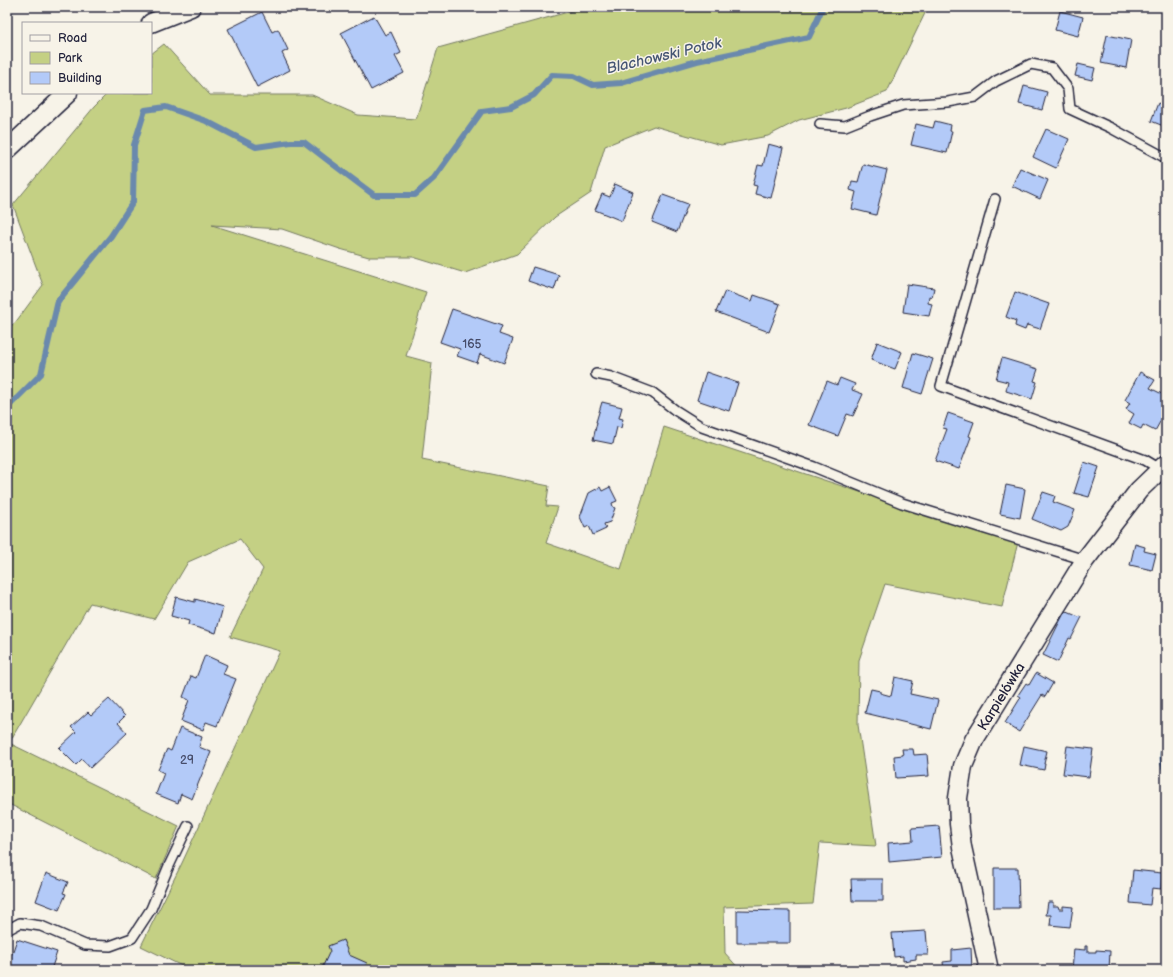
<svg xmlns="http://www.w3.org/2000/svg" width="1173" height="977" font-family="'Balsamiq Sans',sans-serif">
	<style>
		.green { fill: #c4d084; stroke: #737960 }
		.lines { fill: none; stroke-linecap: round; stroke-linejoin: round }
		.stream { stroke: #6b89ad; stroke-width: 6 }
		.building { fill: #b3caf8; stroke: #22223b }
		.lane-casing { stroke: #22223b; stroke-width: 12 }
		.street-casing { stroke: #22223b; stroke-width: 21 }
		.lane { stroke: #f7f3e8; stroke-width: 9 }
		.street { stroke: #f7f3e8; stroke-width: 18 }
		.labels { text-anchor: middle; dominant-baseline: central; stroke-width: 3; stroke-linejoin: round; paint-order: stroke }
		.number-label { font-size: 12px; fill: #464c6a }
		.street-label { font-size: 14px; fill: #22223b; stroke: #f7f3e8 }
		.water-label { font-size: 15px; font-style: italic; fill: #465674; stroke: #f7f3e8 }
	</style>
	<rect width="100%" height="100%" fill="#f7f3e8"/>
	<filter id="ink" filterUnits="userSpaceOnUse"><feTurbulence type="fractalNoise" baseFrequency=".025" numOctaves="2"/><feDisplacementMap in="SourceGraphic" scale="8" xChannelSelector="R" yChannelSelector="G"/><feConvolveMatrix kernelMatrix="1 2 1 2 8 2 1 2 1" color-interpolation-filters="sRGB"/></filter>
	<g filter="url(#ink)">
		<path class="green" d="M586,7H723L724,9L731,7H928L887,92L846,108L799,120L768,136L721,145L654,126L605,146L591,193L555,217L517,254L465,273L413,257H369L340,249L282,229L212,225L426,292L406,356L432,363L422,460L549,486L546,506L558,507L546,543L621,569L664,427L875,497L1018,542L1002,607L885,584L859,660L858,725L876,846L820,843L813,904L724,907L725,953L740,970H190L141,946L182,863L280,651L230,637L263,569L240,539L188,562L154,619L90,603L9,743L179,826L156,879L7,803V328L15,323L43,285L13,205L94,107L108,93H151V54L164,44L210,95H312L358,115L416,119L438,48Z"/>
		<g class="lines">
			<g class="stream">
				<path d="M7,408L41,374L58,301L111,236L133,202L134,145L145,110L166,107L206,121L256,147L291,142H304L326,159L374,195H415L434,178L482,111L511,107L534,95L552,75L574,76L593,85L621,83L697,61L809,37L823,7"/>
				<path d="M1166,736C1163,748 1160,761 1166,771"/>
			</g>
		</g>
		<g class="building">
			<path d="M1060,11L1083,17L1078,36L1055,30Z"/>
			<path d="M262,12L272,32L278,29L288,50L282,53L290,70L257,87L228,29Z"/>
			<path d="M374,16L385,35L391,32L401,53L395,56L404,73L371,90L341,33Z"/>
			<path d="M1107,35L1131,40L1126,68L1101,63Z"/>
			<path d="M1078,64L1095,68L1092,80L1075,76Z"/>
			<path d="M1024,86L1047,92L1042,110L1019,104Z"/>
			<path d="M1158,103L1166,106V127L1151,121Z"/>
			<path d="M935,121L951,125L950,131H952L947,153L911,145L916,124L933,128Z"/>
			<path d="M1046,129L1069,139L1056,168L1033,157Z"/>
			<path d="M768,144L783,148L771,198L755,194L757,186L753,185L758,165L763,166Z"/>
			<path d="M863,164L887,170L876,215L852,209L856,192L850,190L852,181L858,182Z"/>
			<path d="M1020,168L1048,180L1040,199L1012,186Z"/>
			<path d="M615,184L633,192L622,221L595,210L602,194L610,197Z"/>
			<path d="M663,195L688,204L677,232L652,222Z"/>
			<path d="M533,267L559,275L554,290L528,281Z"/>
			<path d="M907,284L934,288L932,297L929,296L928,303L932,304L929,316L903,312Z"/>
			<path d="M725,291L752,301L754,295L780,304L769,332L716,312Z"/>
			<path d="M1015,292L1049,304L1040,329L1027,325L1025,330L1015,326L1016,321L1006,317Z"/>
			<path d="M452,309L502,326L499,334L513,339L504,363L480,354L477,363L457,356L460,349L440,342Z"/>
			<path d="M877,342L902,352L895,369L871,360Z"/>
			<path d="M913,353L933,359L922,394L903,388Z"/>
			<path d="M1002,358L1038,369L1034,381L1037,382L1032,399L1006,391L1008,382L996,379Z"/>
			<path d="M706,372L738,383L729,411L697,400Z"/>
			<path d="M1140,372L1155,380L1150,388L1166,396V411L1155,431L1143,425L1141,429L1129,423L1134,414L1126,409L1130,403L1125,400Z"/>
			<path d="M840,378L855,384L852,390L863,394L853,416L847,414L838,436L809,425L827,381L837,385Z"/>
			<path d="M602,402L622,407L619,418L623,419L621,428L617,427L613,444L593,440L597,422H596Z"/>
			<path d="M948,413L974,422L969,436L971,437L959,469L935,461L947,429L943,428Z"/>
			<path d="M1084,462L1099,467L1089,497L1074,493Z"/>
			<path d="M1006,485L1025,489L1020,518L1000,514Z"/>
			<path d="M600,487L602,491L610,487L617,501L612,503L613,507L615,508L610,522L604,524L606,529L593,535L589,526L585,528L580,517L589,493Z"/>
			<path d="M1043,492L1055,496L1053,502L1075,510L1068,527L1061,531L1032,519Z"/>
			<path d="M1135,544L1145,547L1144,551L1156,554L1152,570L1130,565Z"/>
			<path d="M176,597L195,602V599L223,607L216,633L188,625L189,621L171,616Z"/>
			<path d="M1065,611L1079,617L1080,616L1082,617L1071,639L1069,638L1058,662L1043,655Z"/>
			<path d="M205,655L227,665L223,674L236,679L217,726L206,722L203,730L181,721L189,700L183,697L191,676L196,678Z"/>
			<path d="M1036,673L1053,683L1045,697L1042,695L1019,732L1005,723L1021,697L1018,695L1026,683L1029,685Z"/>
			<path d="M895,677L913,681L910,694L938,700L931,729L865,713L871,689L880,691V693L891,696Z"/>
			<path d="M109,699L125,716L118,723L127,733L90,768L82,759L76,765L59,748L76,732L71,727L88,712L91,715Z"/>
			<path d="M180,728L202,737L199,747L211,752L192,799L181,794L178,803L156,794L164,773L158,770L167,749L171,751Z"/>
			<path d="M1024,746L1047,751L1044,764H1045L1044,770L1020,765Z"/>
			<path d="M1067,746L1093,749L1089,777L1063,774Z"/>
			<path d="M902,749H913L914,755L927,754L929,776L896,778L894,756L903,755Z"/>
			<path d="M939,826L942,857L889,862L888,843L913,841L912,828Z"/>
			<path d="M994,868H1018L1019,908H994Z"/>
			<path d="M1133,870L1162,873L1161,889L1152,888L1150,905L1130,903Z"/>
			<path d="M46,873L68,882L63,893L66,894L59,910L36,901Z"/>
			<path d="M851,879H883V901H852Z"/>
			<path d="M1048,902H1053V906H1058L1059,909H1063V906L1073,907L1070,927L1050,925L1051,915H1046Z"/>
			<path d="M737,910L790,911V943H737Z"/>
			<path d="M926,931L928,955H916V959L903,961V956L894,957L892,933Z"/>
			<path d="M17,939L57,952L51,970H7V953L12,954Z"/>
			<path d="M343,940L349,955L367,963L364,970H321L330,951L328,946Z"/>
			<path d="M1085,946H1087V952H1096V950L1110,951L1109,970L1092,968V970H1072L1074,949L1085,950Z"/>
			<path d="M971,948L972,970H944L943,962L952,961V950Z"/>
		</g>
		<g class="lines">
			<g class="lane-casing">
				<g id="lane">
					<path d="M820,124L845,126L870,116L903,105L948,102L975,97L996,81L1031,64L1052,68L1068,89L1070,109L1111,128L1166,158"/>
					<path d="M995,199L941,386L1145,460L1160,469"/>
					<path d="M596,374L611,377L653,393L675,410L702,427L814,467L902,503L1085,560"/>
					<path d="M7,930L20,923L41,926L85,945L110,946L132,938L151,909L168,868L188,826"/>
				</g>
			</g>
			<g class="street-casing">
				<g id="street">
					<path d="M151,23L191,7"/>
					<path d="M7,150L68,93"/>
					<path id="s1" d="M989,970L962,847L959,824L958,798L963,766L974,740L1085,560L1139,490L1166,464"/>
				</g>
			</g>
			<use href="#lane" class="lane"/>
			<use href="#street" class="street"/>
		</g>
	</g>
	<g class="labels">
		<g class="number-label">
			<text x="472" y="344">165</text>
			<text x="187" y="760">29</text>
		</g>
		<g class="street-label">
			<text stroke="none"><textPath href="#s1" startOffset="287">Karpielówka</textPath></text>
		</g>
		<g class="water-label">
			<text transform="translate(664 56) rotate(-13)">Blachowski Potok</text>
		</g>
	</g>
	<rect width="1173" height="977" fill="none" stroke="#f7f3e8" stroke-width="24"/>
	<rect x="12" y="12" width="1149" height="953" fill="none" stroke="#22223b" stroke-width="1.5" filter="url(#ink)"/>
	<rect x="22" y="22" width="130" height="72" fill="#f7f3e8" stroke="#a29fa3"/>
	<rect x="30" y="35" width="20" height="6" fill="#f7f3e8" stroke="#a29fa3"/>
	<text x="58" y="42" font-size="12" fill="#22223b">Road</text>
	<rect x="30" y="52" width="20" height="12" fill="#c4d084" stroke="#a29fa3"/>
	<text x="58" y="62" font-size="12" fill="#22223b">Park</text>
	<rect x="30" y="72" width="20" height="12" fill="#b3caf8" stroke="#a29fa3"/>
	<text x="58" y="82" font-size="12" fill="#22223b">Building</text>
</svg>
